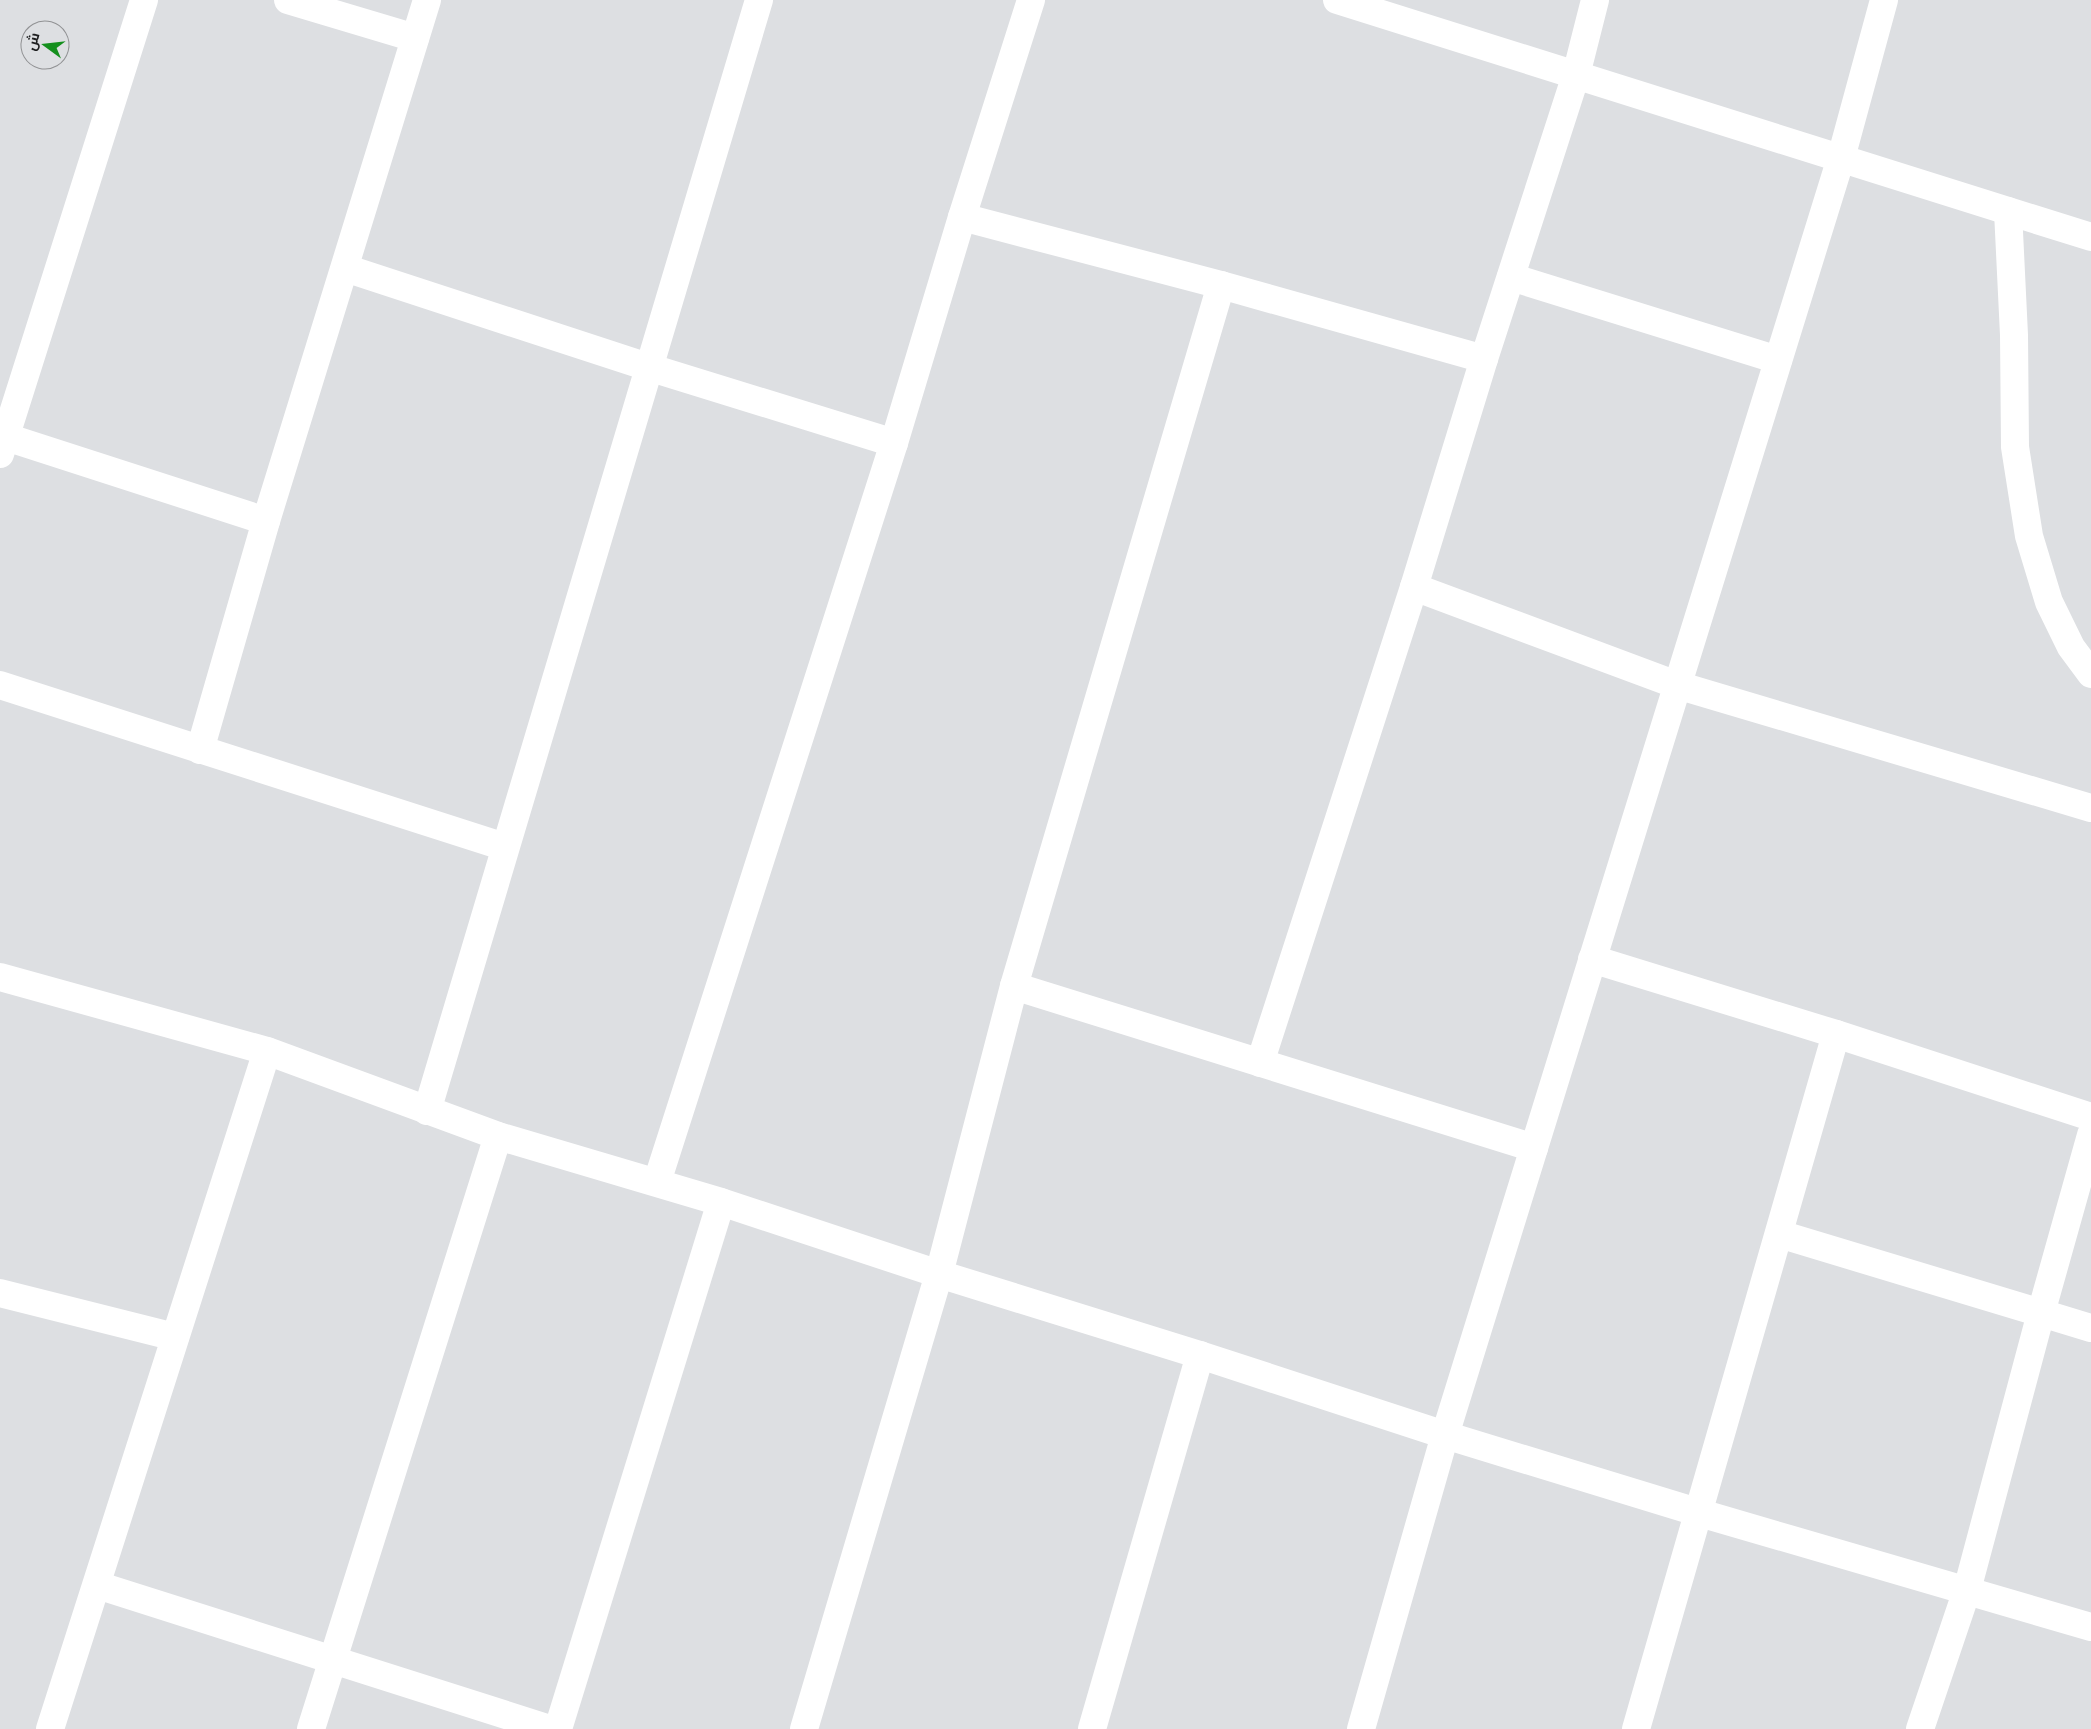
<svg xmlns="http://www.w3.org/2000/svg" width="2091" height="1729" font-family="'Exo 2',Cairo,sans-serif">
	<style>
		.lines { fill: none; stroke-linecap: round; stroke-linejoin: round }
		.minor { stroke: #fff; stroke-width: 28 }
	</style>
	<rect width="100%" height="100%" fill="#dddfe2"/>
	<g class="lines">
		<g class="minor">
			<path d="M288,0L415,38"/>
			<path d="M1337,0L2091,237"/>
			<path d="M2008,211L2014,335L2015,447L2029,536L2049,602L2071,647L2091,674"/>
			<path d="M962,217L1221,285L1484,359"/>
			<path d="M345,268L648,367L894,443"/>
			<path d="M1511,277L1778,360"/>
			<path d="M0,435L266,521"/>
			<path d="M0,454L144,0"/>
			<path d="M1414,587L1677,685L2091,808"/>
			<path d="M0,685L505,847"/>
			<path d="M200,750L266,521L427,0"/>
			<path d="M1592,959L1836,1034L2091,1117"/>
			<path d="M0,977L267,1051L498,1136L721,1202L939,1274L1200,1355L1445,1435L1700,1513L2091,1627"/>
			<path d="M1014,986L1534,1148"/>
			<path d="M1260,1063L1414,587L1484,359L1576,75L1595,0"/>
			<path d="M427,1111L759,0"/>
			<path d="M657,1182L894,443L962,217L1031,0"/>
			<path d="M1779,1234L2091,1328"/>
			<path d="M0,1293L175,1337"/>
			<path d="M97,1585L550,1729"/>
			<path d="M50,1729L267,1051"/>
			<path d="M311,1729L498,1136"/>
			<path d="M558,1729L721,1202"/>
			<path d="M804,1729L939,1274L1014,986L1221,285"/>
			<path d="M1092,1729L1200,1355"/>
			<path d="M1361,1729L1445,1435L1841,158L1884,0"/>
			<path d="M1636,1729L1836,1034"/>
			<path d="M1920,1729L1967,1590L2041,1313L2091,1135"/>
		</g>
	</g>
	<g transform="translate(45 45) rotate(285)"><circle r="24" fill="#dddfe2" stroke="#919294"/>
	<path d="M0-4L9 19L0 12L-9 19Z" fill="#148f1d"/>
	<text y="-8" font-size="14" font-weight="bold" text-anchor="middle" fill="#1e1f20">ش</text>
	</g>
</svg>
